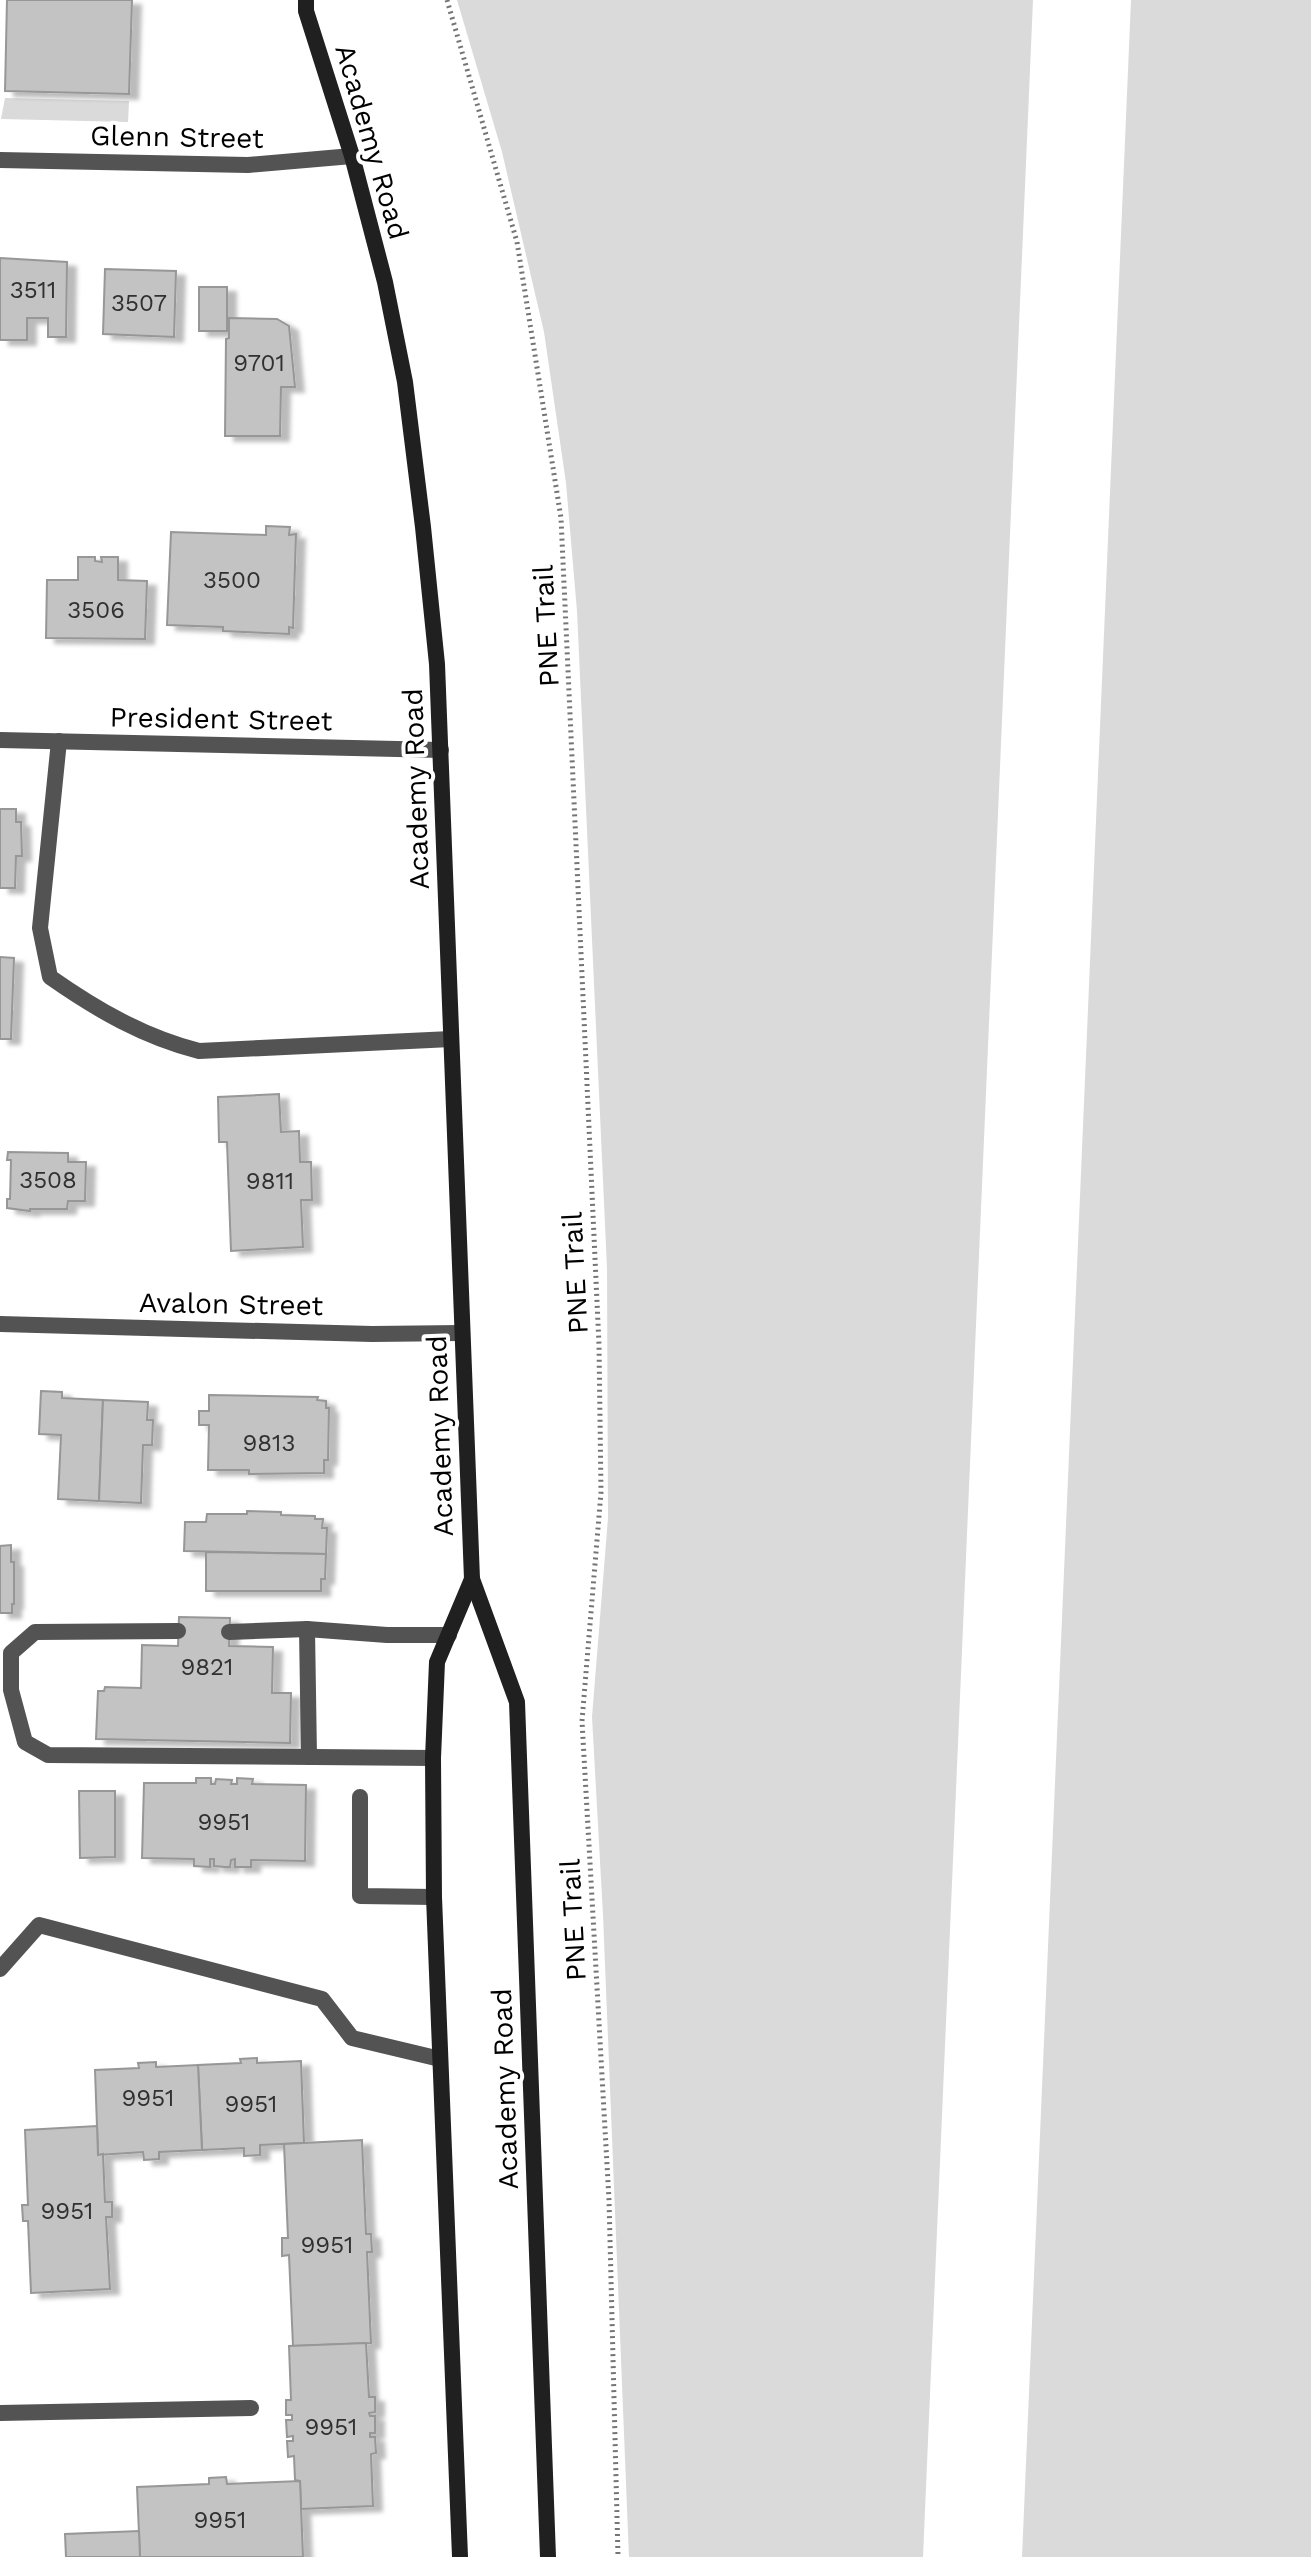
<svg xmlns="http://www.w3.org/2000/svg" width="1311" height="2557" font-family="'Work Sans',sans-serif">
	<style>
		.green { fill: #dadada }
		.building { fill: #c3c3c3; stroke: #979797; stroke-width: 2; filter: url(#shadow) }
		.lines { fill: none; stroke-linecap: round; stroke-linejoin: round }
		.path { stroke: #757575; stroke-width: 5; stroke-dasharray: 2 4; stroke-linecap: butt }
		.service { stroke: #535353; stroke-width: 16 }
		.minor { stroke: #535353; stroke-width: 16 }
		.secondary { stroke: #202020; stroke-width: 16 }
		.labels { text-anchor: middle; dominant-baseline: central; stroke-width: 8; stroke-linejoin: round; paint-order: stroke }
		.number-label { font-size: 24px; fill: #313131 }
		.street-label { font-size: 28px; fill: #000; stroke: #fff }
	</style>
	<defs>
		<filter id="shadow"><feDropShadow dx="9" dy="5" stdDeviation="2" flood-color="#0004"/></filter>
	</defs>
	<rect width="100%" height="100%" fill="#fff"/>
	<g class="green">
		<path d="M457,0H1033L923,2557H629L603,1915L592,1717L608,1518L607,1268L577,611L566,483L544,332L502,152Z"/>
		<path d="M1131,0H1311V2557H1022Z"/>
		<path d="M5,98L129,101L128,122L1,119Z"/>
	</g>
	<g class="building">
		<path d="M7,0H132L129,94L5,91Z"/>
		<path d="M0,258L67,262L66,337H48V318H27V340H0Z"/>
		<path d="M105,269L176,271L174,337L103,334Z"/>
		<rect x="199" y="287" width="28" height="44"/>
		<path d="M229,318L277,319L289,326L295,387H281L280,436H225L226,339L229,338Z"/>
		<path d="M266,526L290,527L289,535L296,534L293,628L289,627V634L223,631V627L167,625L171,532L266,535Z"/>
		<path d="M78,557H95V561L102,562L101,557H118V580L147,581L145,639L46,638L47,580H78Z"/>
		<path d="M0,809H16V822H21L22,856H16L15,888H0Z"/>
		<path d="M0,957L14,958L11,1039H0Z"/>
		<path d="M279,1094L281,1132L299,1131L300,1162H311L312,1200H301L303,1247L231,1251L227,1142H219L218,1097Z"/>
		<path d="M8,1152L68,1153V1162H86L85,1201H68L67,1209H30V1211L7,1208V1199H10L11,1160H7Z"/>
		<path d="M41,1391L62,1392V1398L103,1400L99,1501L58,1499L61,1435L39,1434Z"/>
		<path d="M209,1395L318,1397L317,1400L326,1401V1408H329L328,1460H324V1473L249,1474V1470H208L209,1425H199V1411H209Z"/>
		<path d="M103,1400L148,1402L147,1420H153L152,1445H143L141,1503L99,1501Z"/>
		<path d="M247,1511L281,1512V1515L315,1516V1519H323L322,1528H327L326,1554L184,1551L185,1522H206L207,1514H247Z"/>
		<path d="M11,1545V1562H14V1604H12V1613H0V1546Z"/>
		<path d="M206,1552L326,1554L325,1579H321V1591H206Z"/>
		<path d="M179,1617L230,1618L229,1646L273,1647L272,1693H291L290,1743L96,1739L98,1691H104L105,1687L141,1688L142,1645L178,1646Z"/>
		<path d="M196,1778H211V1784H215L216,1779L232,1780L231,1784H237V1778L253,1779L252,1784L306,1785L305,1861L251,1860V1867H235V1859L231,1860L230,1867H225L214,1866V1859H210V1867L194,1866V1859L142,1858L144,1783H196Z"/>
		<path d="M79,1791H115V1857L80,1858Z"/>
		<path d="M257,2058V2063L301,2061L304,2143L260,2145V2155L244,2156V2148L202,2150L198,2065L241,2063L240,2059Z"/>
		<path d="M156,2062V2067L198,2065L202,2150L159,2152V2159L144,2160L143,2152L98,2155L95,2070L139,2068L138,2063Z"/>
		<path d="M97,2126L98,2155L103,2154L105,2202H112V2217H106L110,2289L31,2293L28,2221H23L22,2205H28L25,2130Z"/>
		<path d="M362,2140L366,2234H371L372,2252H367L371,2343L293,2346L289,2255L282,2256V2238H288L284,2144Z"/>
		<path d="M366,2343L369,2397H375V2412L369,2413L370,2416H375V2433H370V2437H375L376,2453L371,2454L373,2506L301,2509L300,2481L295,2480L294,2456L288,2457L287,2441H293V2436L287,2437L286,2420H292V2415H286V2400H291L289,2346Z"/>
		<path d="M226,2477L227,2484L300,2481L303,2557H140L137,2487L209,2484V2478Z"/>
		<path d="M139,2531L140,2557H66L65,2534Z"/>
	</g>
	<g class="lines">
		<path class="path" d="M447,0L517,242L561,518L599,1345L601,1492L582,1721L609,2200L618,2557"/>
		<g class="service">
			<path d="M59,741L40,928L50,977C97,1010 144,1037 199,1051L451,1039"/>
			<path d="M307,1629L309,1757"/>
			<path d="M178,1631L35,1632L11,1653V1690L25,1742L48,1755L433,1758"/>
			<path d="M229,1632L307,1629L387,1635H449"/>
			<path d="M360,1797V1896L434,1897"/>
			<path d="M0,1969L39,1925L322,1999L352,2038L440,2059"/>
			<path d="M0,2413L251,2408"/>
		</g>
		<g class="minor">
			<path d="M0,160L248,165L352,156"/>
			<path d="M0,740L441,750"/>
			<path d="M0,1324L372,1334L461,1333"/>
		</g>
		<g class="secondary">
			<path d="M306,0V11L352,156L385,282L405,382L423,527L437,664L472,1579L517,1702L548,2557"/>
			<path d="M460,2557L434,1897L433,1758L437,1662L472,1579"/>
		</g>
	</g>
	<g class="labels">
		<g class="number-label">
			<text x="33" y="290">3511</text>
			<text x="139" y="303">3507</text>
			<text x="259" y="363">9701</text>
			<text x="232" y="580">3500</text>
			<text x="96" y="610">3506</text>
			<text x="48" y="1180">3508</text>
			<text x="270" y="1181">9811</text>
			<text x="269" y="1443">9813</text>
			<text x="207" y="1667">9821</text>
			<text x="224" y="1822">9951</text>
			<text x="148" y="2098">9951</text>
			<text x="251" y="2104">9951</text>
			<text x="67" y="2211">9951</text>
			<text x="327" y="2245">9951</text>
			<text x="331" y="2427">9951</text>
			<text x="220" y="2520">9951</text>
		</g>
		<g class="street-label">
			<text transform="translate(177 137) rotate(1)">Glenn Street</text>
			<text transform="translate(372 142) rotate(74)">Academy Road</text>
			<text transform="translate(546 626) rotate(-93)">PNE Trail</text>
			<text transform="translate(221 719) rotate(1)">President Street</text>
			<text transform="translate(416 789) rotate(-92)">Academy Road</text>
			<text transform="translate(575 1273) rotate(-93)">PNE Trail</text>
			<text transform="translate(231 1304) rotate(1)">Avalon Street</text>
			<text transform="translate(440 1436) rotate(-92)">Academy Road</text>
			<text transform="translate(573 1920) rotate(-93)">PNE Trail</text>
			<text transform="translate(505 2089) rotate(-92)">Academy Road</text>
		</g>
	</g>
</svg>
